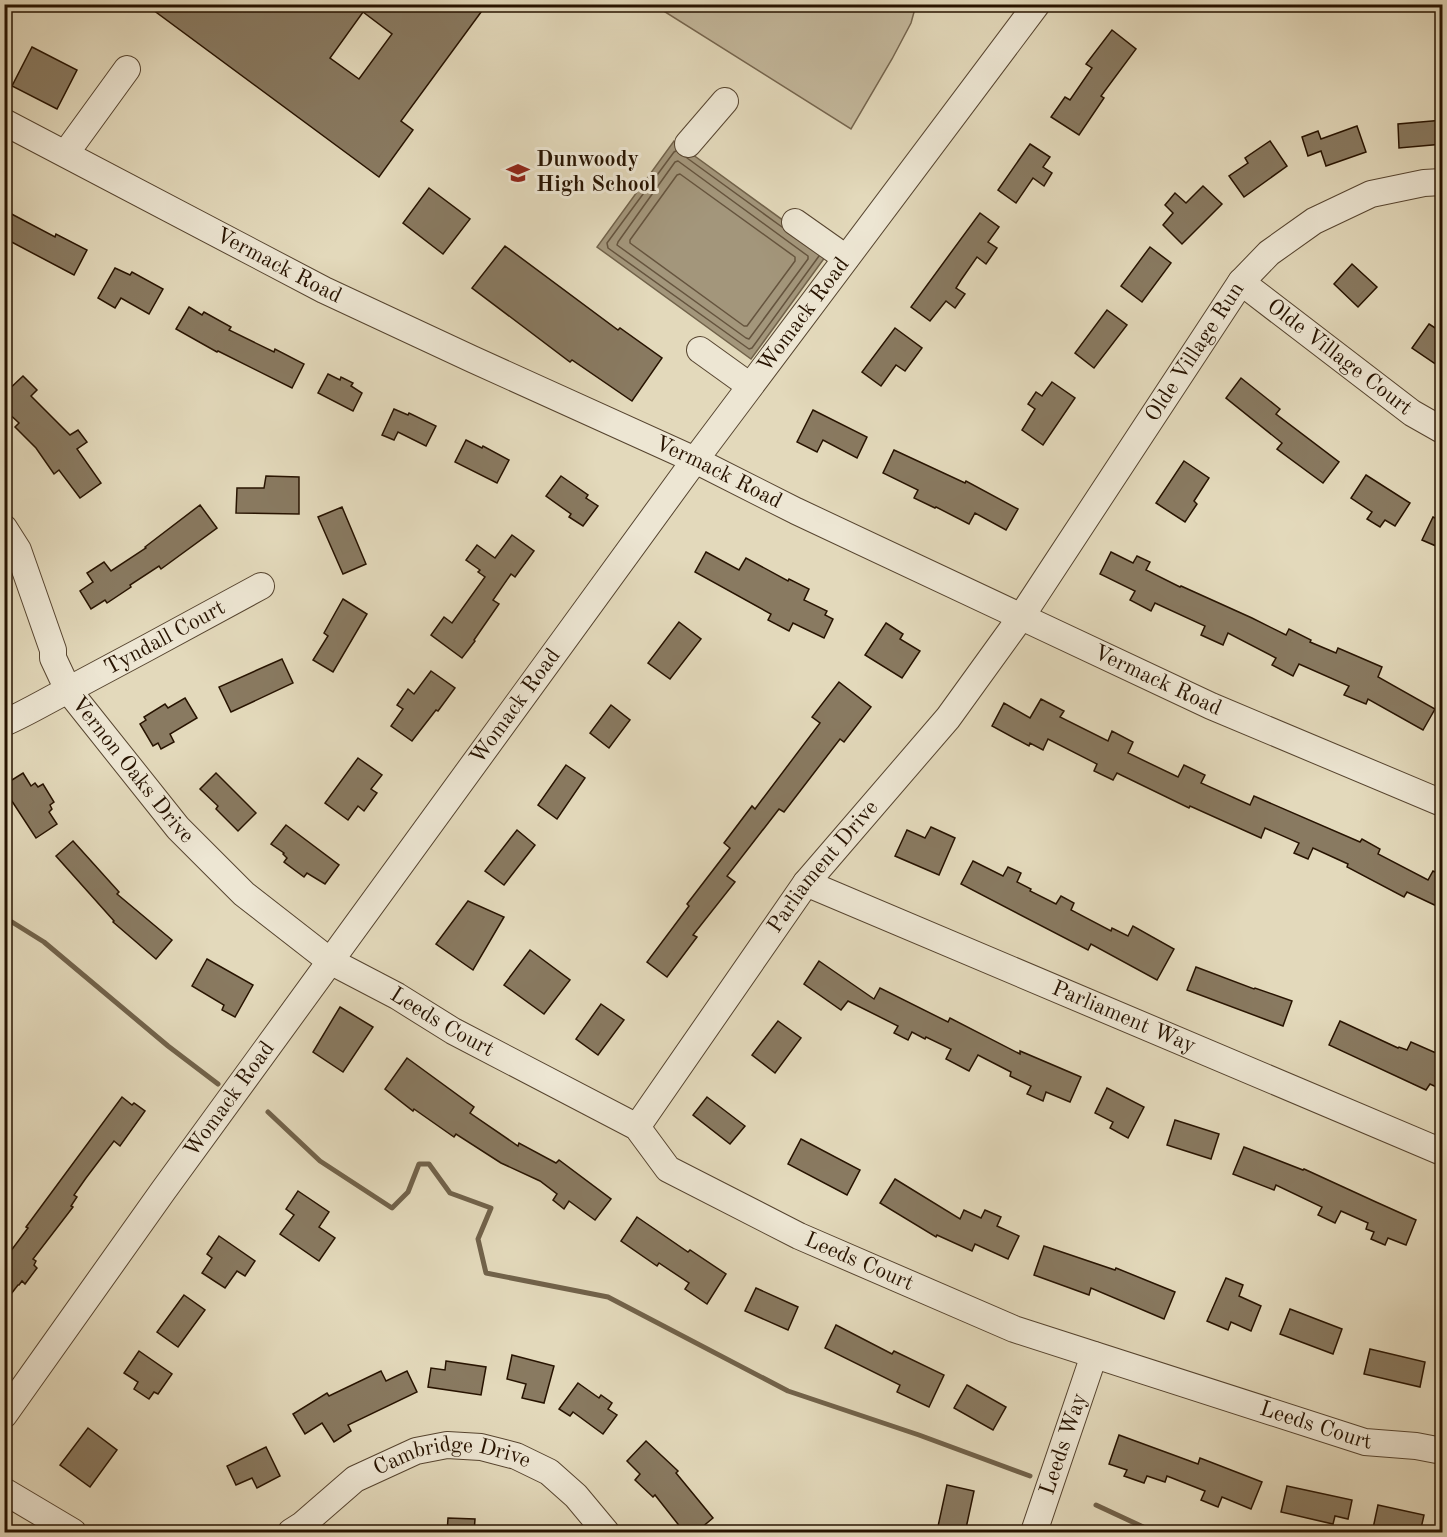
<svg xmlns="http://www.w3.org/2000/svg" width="1447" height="1537" font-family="'Old Standard TT',serif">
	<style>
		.green { fill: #c3b79b; stroke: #75654e; stroke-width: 1.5 }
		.water { fill: #a3967b; stroke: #71624a; stroke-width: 1.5 }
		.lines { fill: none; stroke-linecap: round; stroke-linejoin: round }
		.shore { stroke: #65543e; stroke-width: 1.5 }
		.stream { stroke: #71624a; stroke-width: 5 }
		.building { fill: #897a61; stroke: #271300; stroke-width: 1.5; fill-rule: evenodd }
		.minor-casing { stroke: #56442f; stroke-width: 28 }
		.minor { stroke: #ede6d3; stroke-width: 26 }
		.labels { text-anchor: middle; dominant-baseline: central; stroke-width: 6; stroke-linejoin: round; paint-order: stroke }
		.poi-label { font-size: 22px; font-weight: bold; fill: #271300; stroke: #ede6d3; text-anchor: start }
		.street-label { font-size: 22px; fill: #271300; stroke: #ede6d3 }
	</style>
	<rect width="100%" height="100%" fill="#e3d9bb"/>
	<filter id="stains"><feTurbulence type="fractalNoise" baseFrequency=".00333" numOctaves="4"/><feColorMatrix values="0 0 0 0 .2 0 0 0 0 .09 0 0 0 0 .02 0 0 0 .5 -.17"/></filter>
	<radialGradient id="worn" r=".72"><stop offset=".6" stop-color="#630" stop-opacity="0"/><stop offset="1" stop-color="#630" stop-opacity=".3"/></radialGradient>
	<path class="green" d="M654,5H916L911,23L892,59L851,129Z"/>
	<path class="water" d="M674,141L828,253L751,359L597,247Z"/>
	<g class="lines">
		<g class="shore">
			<path d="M676,151L674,152L607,243L608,248L749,349L752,348L819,256"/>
			<path d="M687,158L782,227"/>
			<path d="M678,161L808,256V259L749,339L746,338L617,245L618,242L675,162Z"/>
			<path d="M680,174L795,257V261L747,326H744L630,243V240L677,175Z"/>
		</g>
		<g class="stream">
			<path d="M4,917L44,942L168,1046L218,1084"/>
			<path d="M268,1112L320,1161L392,1208L408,1192L419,1164H429L450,1193L491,1208L478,1239L486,1273L608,1297L788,1391L919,1435L1030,1476"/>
			<path d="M1096,1505L1154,1532"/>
		</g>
	</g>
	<g class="building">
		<path d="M145,4H487L401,121L413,130L379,177ZM363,12L392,34L359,79L330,58Z"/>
		<path d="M1112,30L1136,49L1101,96L1104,98L1079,135L1051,117L1065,97L1070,100L1092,68L1086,64Z"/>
		<path d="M32,47L77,70L57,109L12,86Z"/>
		<path d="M1443,120V144L1399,148L1398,124Z"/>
		<path d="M1357,126L1366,152L1326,166L1321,151L1308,156L1302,137L1318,131L1321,139Z"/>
		<path d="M1270,141L1287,166L1244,197L1229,176L1248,163L1245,158Z"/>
		<path d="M1030,144L1050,157L1043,167L1052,173L1044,186L1033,178L1016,203L998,190Z"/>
		<path d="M1203,186L1222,204L1182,244L1163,225L1173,213L1165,205L1175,193L1186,203Z"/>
		<path d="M429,188L470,219L443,254L403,223Z"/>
		<path d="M4,210L55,237L56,234L87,250L74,275L4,238Z"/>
		<path d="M980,213L999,227L988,242L997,248L986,264L977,257L961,280L956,288L965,294L955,308L946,301L930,321L911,307Z"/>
		<path d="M505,246L618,330L620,328L662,358L632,401L572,360L570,362L472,288Z"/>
		<path d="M1150,247L1171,263L1142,302L1121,286Z"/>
		<path d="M1352,264L1377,287L1358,307L1334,284Z"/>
		<path d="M115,268L130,275L132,272L163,289L149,314L121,298L115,308L98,298Z"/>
		<path d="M189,307L202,315L204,312L231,327L229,330L274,352L275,349L304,364L292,388L218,351L217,352L176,329Z"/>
		<path d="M1107,310L1127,325L1094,368L1075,353Z"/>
		<path d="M1429,324L1443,333V369L1412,348Z"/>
		<path d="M895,328L922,348L905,371L896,365L881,386L862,372Z"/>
		<path d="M328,374L340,380L341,377L353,383L351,386L362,393L353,411L318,393Z"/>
		<path d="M23,376L37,390L31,396L70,435L78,430L87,442L77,449L101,483L80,498L59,470L54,474L36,448L15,427L19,423L4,409V394Z"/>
		<path d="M1241,378L1280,409L1276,414L1339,462L1323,483L1277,449L1282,443L1226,398Z"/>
		<path d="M1052,382L1075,398L1043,445L1022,430L1035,409L1028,404L1036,392L1042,396Z"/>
		<path d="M394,409L408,415L409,413L436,426L426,446L398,432L394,440L382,435Z"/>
		<path d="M813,410L867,437L857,458L823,440L817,452L797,442Z"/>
		<path d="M466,440L482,448L483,446L509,460L497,483L455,462Z"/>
		<path d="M894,450L965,483L966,481L1018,509L1006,530L975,513L969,524L936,507L935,508L914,498L918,490L883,473Z"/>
		<path d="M1184,461L1209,478L1194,501L1197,504L1185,522L1156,503Z"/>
		<path d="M1366,475L1410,503L1395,526L1385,520L1380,527L1367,519L1372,512L1351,498Z"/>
		<path d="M266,476L299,477V514L236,513L237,488H264Z"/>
		<path d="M561,476L588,495L586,498L598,506L583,526L569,517L571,514L546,496Z"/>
		<path d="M200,505L217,528L161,569L159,566L130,585L131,587L107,603L105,600L91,609L80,591L93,582L87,573L104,562L111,571L146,548L145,547Z"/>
		<path d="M342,507L366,564L343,574L318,517Z"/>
		<path d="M1433,517L1443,522V549L1422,540Z"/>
		<path d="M512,535L534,551L515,577L511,574L493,600L499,604L474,640L475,641L462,658L431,635L444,617L452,623L485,577L478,572L480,570L466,560L477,545L495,558Z"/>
		<path d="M706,552L739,570L746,558L788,581L789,579L809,589L804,600L827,611L825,615L833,619L824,638L793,623L789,631L768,620L771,614L695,572Z"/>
		<path d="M1111,552L1133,563L1137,556L1150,562L1146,570L1180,587L1181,586L1252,618L1286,635L1289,629L1311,640L1310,642L1336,653L1338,648L1382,667L1378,677L1435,709L1423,730L1368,699L1366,704L1344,695L1349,686L1299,664L1293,676L1272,665L1276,658L1228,633L1223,645L1201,635L1205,626L1155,603L1151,611L1130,600L1135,591L1100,574Z"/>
		<path d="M343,599L367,614L333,672L313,660L328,636L324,633Z"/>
		<path d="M679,622L701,639L670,679L648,663Z"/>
		<path d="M886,623L903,634L900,639L920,651L902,678L865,655Z"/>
		<path d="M282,659L293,683L231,712L219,687Z"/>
		<path d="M431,671L455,688L438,711L436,710L412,741L391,726L403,709L397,705L408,689L414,694Z"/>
		<path d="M839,682L871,707L844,742L840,739L784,812L779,809L727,876L735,882L693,935L697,937L667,977L647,962L689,906L687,904L730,848L724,843L752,806L755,809L820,723L812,717Z"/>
		<path d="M185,698L197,718L170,734L174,742L161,749L158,743L153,746L140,724L146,720L144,717L165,704L168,708Z"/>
		<path d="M1041,699L1064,711L1060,717L1108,741L1112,731L1133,742L1128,753L1178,777L1184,765L1205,775L1201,783L1250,805L1254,796L1360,842L1362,839L1380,849L1378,854L1428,880L1433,871L1443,876V909L1407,892L1404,897L1347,867L1348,864L1313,848L1308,859L1294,853L1299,843L1265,828L1261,838L1190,806L1189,808L1117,773L1113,780L1094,771L1097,764L1048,739L1043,750L1030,743L1029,746L992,726L1004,703L1030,718Z"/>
		<path d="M611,705L630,720L609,748L590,733Z"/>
		<path d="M358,758L382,775L371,789L377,793L364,811L358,806L348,820L325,803Z"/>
		<path d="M566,765L585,778L557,819L538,805Z"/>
		<path d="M23,773L31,786L35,783L38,787L43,784L54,802L50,805L52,809L49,812L57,824L36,838L4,789V785Z"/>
		<path d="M216,773L256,813L238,831L216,809L218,806L200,789Z"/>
		<path d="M286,825L339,865L325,884L307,873L304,877L284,862L287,858L283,854L284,853L271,844Z"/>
		<path d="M931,827L955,838L939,875L895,856L907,830L925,838Z"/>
		<path d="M517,830L535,845L504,885L485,871Z"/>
		<path d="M73,841L119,892L117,894L172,940L156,959L113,922L114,921L56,856Z"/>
		<path d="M973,861L1003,876L1008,867L1021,873L1017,882L1031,889L1030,891L1056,904L1061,896L1074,903L1071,910L1111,931L1112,928L1128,936L1133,926L1174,949L1157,980L1091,944L1088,950L961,884Z"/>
		<path d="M468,901L504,917L473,970L436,944Z"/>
		<path d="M530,950L570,980L544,1014L504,985Z"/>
		<path d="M207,959L253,985L235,1017L222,1010L224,1005L192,986Z"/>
		<path d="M819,961L874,999L880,988L948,1022L950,1018L1020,1054V1051L1081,1077L1070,1102L1046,1092L1043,1101L1027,1094L1031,1086L1010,1076L1011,1072L978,1055L969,1071L946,1059L951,1049L926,1037L925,1039L912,1032L908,1040L894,1033L898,1026L848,1001L841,1010L804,984Z"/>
		<path d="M1196,967L1254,989L1255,988L1292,1001L1283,1026L1187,990Z"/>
		<path d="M601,1004L624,1020L598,1055L576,1039Z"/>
		<path d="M340,1007L373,1027L343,1072L313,1052Z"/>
		<path d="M778,1021L801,1038L775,1073L752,1055Z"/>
		<path d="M1340,1021L1398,1048L1399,1047L1407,1050L1411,1042L1443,1056V1090L1430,1084L1426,1090L1329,1045Z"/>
		<path d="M407,1058L474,1107L470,1113L518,1146L519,1143L556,1163L559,1160L611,1199L595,1220L569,1201L564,1209L553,1200L557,1194L540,1181L501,1163L456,1134L454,1137L414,1109L413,1111L385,1089Z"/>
		<path d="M1107,1088L1144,1107L1128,1138L1110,1128L1113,1122L1095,1113Z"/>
		<path d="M122,1097L132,1105L134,1103L145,1111L120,1146L114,1141L86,1178L74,1195L77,1197L71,1206L73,1207L33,1259L36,1261L34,1265L37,1268L25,1284L22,1281L19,1285H18L4,1303V1260L28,1228L26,1227Z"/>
		<path d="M707,1097L745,1126L730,1144L693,1115Z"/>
		<path d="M1175,1120L1219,1134L1211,1159L1167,1145Z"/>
		<path d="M801,1139L860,1170L847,1195L788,1164Z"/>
		<path d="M1244,1147L1303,1170L1304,1169L1376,1202L1416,1220L1406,1245L1388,1238L1385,1245L1371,1239L1374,1232L1366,1229L1368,1223L1341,1211L1335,1223L1318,1215L1322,1207L1276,1185L1274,1190L1233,1174Z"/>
		<path d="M895,1179L960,1219L964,1210L981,1218L985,1210L1001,1217L997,1226L1019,1236L1008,1259L975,1244L972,1251L937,1235L936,1237L880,1203Z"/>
		<path d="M298,1191L329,1212L319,1227L335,1238L319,1261L280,1234L294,1215L286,1209Z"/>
		<path d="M637,1217L688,1252L690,1250L726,1274L707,1304L685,1289L689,1283L659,1263L657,1266L621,1241Z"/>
		<path d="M219,1236L255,1261L245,1276L237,1271L225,1288L202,1273L212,1258L207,1254Z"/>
		<path d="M1044,1246L1115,1270L1116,1268L1175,1292L1164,1319L1091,1288L1089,1295L1034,1275Z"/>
		<path d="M1226,1278L1243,1285L1239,1296L1261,1306L1251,1331L1231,1322L1228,1330L1207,1321Z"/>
		<path d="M756,1288L798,1307L788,1330L745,1311Z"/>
		<path d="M184,1295L205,1310L178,1347L157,1332Z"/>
		<path d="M1290,1309L1342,1329L1333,1354L1280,1334Z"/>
		<path d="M836,1325L892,1354L894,1351L944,1375L929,1407L897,1392L900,1385L825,1348Z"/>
		<path d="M1370,1349L1425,1362L1420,1387L1364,1374Z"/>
		<path d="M139,1351L172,1374L158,1394L154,1392L149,1399L134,1389L138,1382L124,1373Z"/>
		<path d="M512,1355L554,1366L544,1403L522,1398L526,1384L507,1379Z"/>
		<path d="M446,1361L486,1367L481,1395L428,1387L431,1368L445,1370Z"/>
		<path d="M381,1371L386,1381L407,1371L417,1392L348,1425L351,1431L334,1442L322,1423L305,1434L293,1414L327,1393L329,1396Z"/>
		<path d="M578,1383L599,1398L601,1395L612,1403L608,1409L617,1415L603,1434L573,1412L570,1416L559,1409Z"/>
		<path d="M967,1385L1006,1407L993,1430L954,1408Z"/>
		<path d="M88,1428L117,1450L90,1487L60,1465Z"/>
		<path d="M1119,1435L1198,1464L1200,1458L1262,1482L1251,1509L1222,1497L1218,1507L1201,1500L1205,1491L1167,1476L1165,1482L1147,1476L1144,1483L1124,1476L1127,1470L1109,1464Z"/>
		<path d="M646,1441L678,1471L676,1473L713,1518L695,1533H685L655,1495L653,1497L635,1480L640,1474L627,1461Z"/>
		<path d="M266,1447L280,1476L257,1488L252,1478L236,1485L227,1466Z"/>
		<path d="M947,1485L974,1491L965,1533H945L937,1531Z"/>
		<path d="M1287,1486L1352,1500L1348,1519L1335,1516L1333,1524L1281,1512Z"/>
		<path d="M1378,1505L1424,1515L1420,1533H1372Z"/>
		<path d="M448,1518L475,1519L474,1533H447Z"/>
	</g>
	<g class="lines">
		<g class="minor-casing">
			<g id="minor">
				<path id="s1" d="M4,122L324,290L472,359L695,460L796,511L1211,706L1442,803"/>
				<path d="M688,144L725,101"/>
				<path d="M66,153L127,69"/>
				<path d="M795,222L846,258"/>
				<path id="s2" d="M1241,282L1412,413L1442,430"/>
				<path d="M700,350L750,386"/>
				<path id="s3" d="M4,528L18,550L53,650V658L68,690L178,828L244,894L330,961L397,996L453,1031L637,1127L668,1169L799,1236L1014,1329L1365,1442L1416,1446L1442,1451"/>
				<path id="s4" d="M4,723C27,713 48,700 70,689C134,655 197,621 261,586"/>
				<path id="s5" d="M806,883L1442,1152"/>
				<path id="s6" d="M637,1127L806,883L948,718L1021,617L1241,282L1269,253L1314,221L1371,194L1424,183L1442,182"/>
				<path id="s7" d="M4,1415L163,1191L695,460L1037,4"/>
				<path d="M4,1491L73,1532"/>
				<path id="s8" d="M291,1532L302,1525L355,1479L416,1451L447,1445L481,1447L516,1456L549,1472L576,1496L606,1532"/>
				<path id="s9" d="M1034,1532L1094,1355"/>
			</g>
		</g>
		<use href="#minor" class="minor"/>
	</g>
	<defs>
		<g id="school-bare" transform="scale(1.8)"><path d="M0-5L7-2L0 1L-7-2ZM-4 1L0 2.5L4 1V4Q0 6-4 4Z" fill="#8f2418" stroke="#ede6d3" stroke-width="2.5" paint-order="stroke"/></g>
	</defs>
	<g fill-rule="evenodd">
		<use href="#school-bare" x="518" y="173"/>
	</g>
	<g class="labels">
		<g class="poi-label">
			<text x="536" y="160">Dunwoody<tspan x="536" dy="25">High School</tspan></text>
		</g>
		<g class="street-label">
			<text stroke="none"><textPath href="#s1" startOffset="310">Vermack Road</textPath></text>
			<text stroke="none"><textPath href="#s7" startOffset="1360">Womack Road</textPath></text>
			<text stroke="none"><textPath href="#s6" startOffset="956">Olde Village Run</textPath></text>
			<text stroke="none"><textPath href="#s2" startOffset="124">Olde Village Court</textPath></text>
			<text stroke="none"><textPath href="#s1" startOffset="796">Vermack Road</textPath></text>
			<text stroke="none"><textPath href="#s4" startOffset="182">Tyndall Court</textPath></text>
			<text stroke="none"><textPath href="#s1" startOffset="1282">Vermack Road</textPath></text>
			<text stroke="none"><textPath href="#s7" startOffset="874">Womack Road</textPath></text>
			<text stroke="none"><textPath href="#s3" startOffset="278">Vernon Oaks Drive</textPath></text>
			<text stroke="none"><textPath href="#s6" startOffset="320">Parliament Drive</textPath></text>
			<text stroke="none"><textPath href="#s5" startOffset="345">Parliament Way</textPath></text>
			<text stroke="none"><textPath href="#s3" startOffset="682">Leeds Court</textPath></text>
			<text stroke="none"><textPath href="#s7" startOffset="388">Womack Road</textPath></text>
			<text stroke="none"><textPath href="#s3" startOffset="1168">Leeds Court</textPath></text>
			<text stroke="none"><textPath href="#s3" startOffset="1654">Leeds Court</textPath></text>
			<text stroke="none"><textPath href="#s9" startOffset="93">Leeds Way</textPath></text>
			<text stroke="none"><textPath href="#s8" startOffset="186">Cambridge Drive</textPath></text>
		</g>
	</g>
	<rect width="1447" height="1537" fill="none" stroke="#e3d9bb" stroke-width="24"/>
	<rect x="6" y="6" width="1435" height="1525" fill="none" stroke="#271300" stroke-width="3"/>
	<rect x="12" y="12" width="1423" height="1513" fill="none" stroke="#271300" stroke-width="1.5"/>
	<rect width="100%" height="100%" filter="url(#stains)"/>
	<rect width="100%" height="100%" fill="url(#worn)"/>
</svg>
